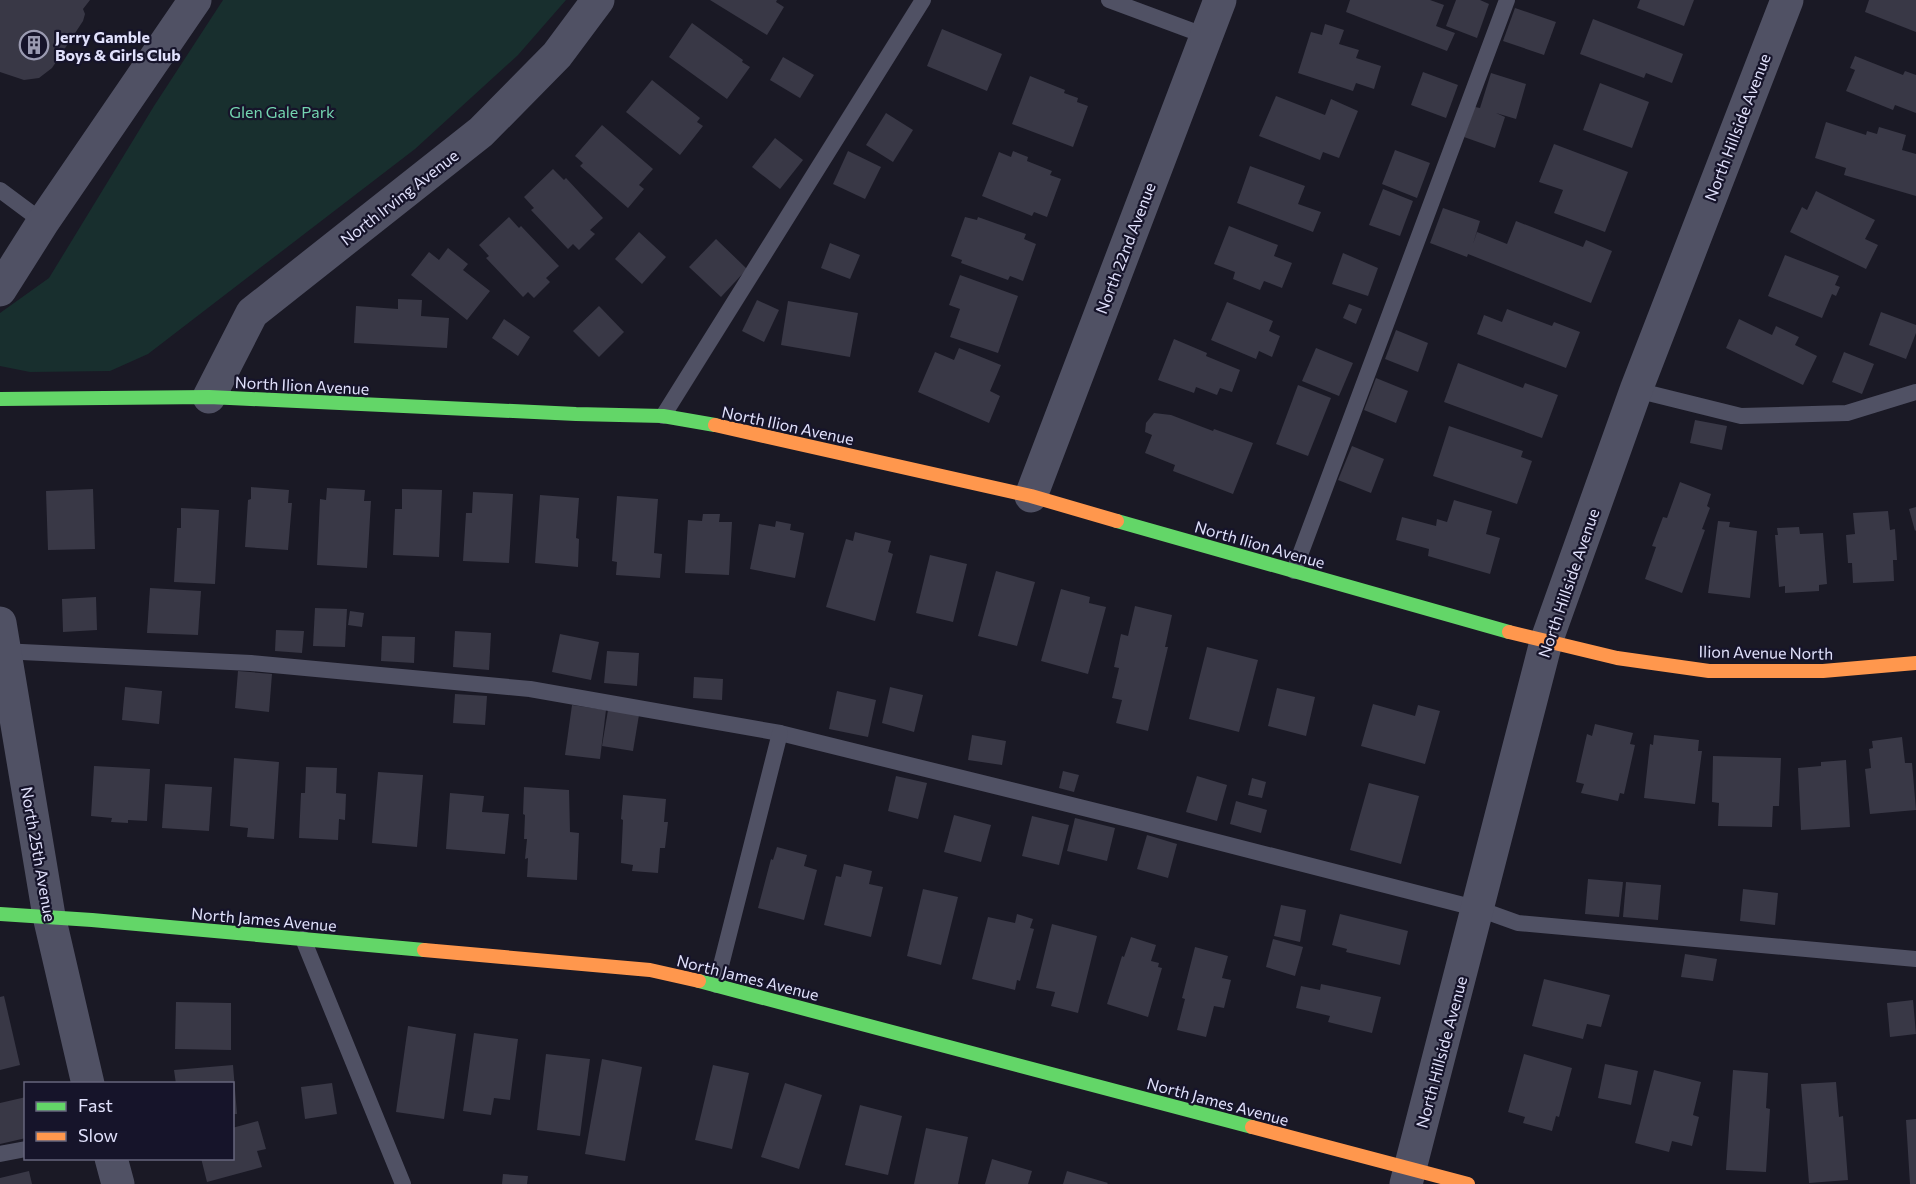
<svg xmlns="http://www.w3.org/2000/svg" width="1916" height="1184" font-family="Commissioner,sans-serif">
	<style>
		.green { fill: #182f2e }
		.building { fill: #393846 }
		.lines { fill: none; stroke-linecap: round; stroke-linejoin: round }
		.lane { stroke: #505164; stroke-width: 16 }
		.street { stroke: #505164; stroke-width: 33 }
		.fast { stroke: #63d668; stroke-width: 14 }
		.slow { stroke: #ff974d; stroke-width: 14 }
		.labels { text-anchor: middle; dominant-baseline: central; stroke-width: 4.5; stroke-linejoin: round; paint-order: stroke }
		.poi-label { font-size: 16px; font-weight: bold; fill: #e1e1fc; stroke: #16142a; text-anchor: start }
		.park-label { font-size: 16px; fill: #74d5b0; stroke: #16142a }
		.street-label { font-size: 16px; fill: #e1e1fc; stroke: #16142a }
	</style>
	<rect width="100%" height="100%" fill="#1a1925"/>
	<path class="green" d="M223,0H566L518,55L415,149L148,354L110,371L30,372L0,366V313L49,278L154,106Z"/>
	<g class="building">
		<path d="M0,0H90L83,9L85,14L83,21L52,68L39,78L24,80L0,72Z"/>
		<path d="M710,0H777L776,2L784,7L767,35Z"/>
		<path d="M1350,0H1430L1444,5L1436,26L1455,33L1447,51L1346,12Z"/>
		<path d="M1456,0H1480L1489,4L1477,38L1446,26Z"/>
		<path d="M1640,0H1694L1684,26L1637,8Z"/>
		<path d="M1869,0H1916V32L1865,12Z"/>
		<path d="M1515,8L1556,22L1544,55L1503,41Z"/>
		<path d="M1593,19L1683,54L1672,83L1646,73L1644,78L1580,54Z"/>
		<path d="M692,23L743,60L742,62L750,67L727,99L669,57Z"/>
		<path d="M1325,24L1344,30L1339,44L1359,50L1356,58L1381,66L1374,89L1356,83L1353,91L1298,73L1311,32L1322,35Z"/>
		<path d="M942,29L1002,54L987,91L927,66Z"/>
		<path d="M1855,56L1903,75L1905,71L1916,75V113L1895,105L1893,110L1846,91L1855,70L1850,68Z"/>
		<path d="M783,57L814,75L800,98L770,80Z"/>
		<path d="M1423,72L1458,85L1446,118L1411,105Z"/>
		<path d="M1491,73L1526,84L1516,119L1496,113L1505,117L1495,148L1464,137L1475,107L1480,108Z"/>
		<path d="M1030,76L1065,90L1064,93L1078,98L1077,102L1088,106L1073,147L1012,124Z"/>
		<path d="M652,80L700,118L697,122L703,126L680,155L626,112Z"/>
		<path d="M1600,83L1649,102L1632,148L1583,130Z"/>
		<path d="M1276,96L1325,115L1331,99L1358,111L1339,158L1323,152L1320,160L1259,136Z"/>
		<path d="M886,113L913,130L893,162L866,145Z"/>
		<path d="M1826,122L1866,135L1867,131L1877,134L1879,127L1906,135L1902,150L1916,154V196L1844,175L1846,168L1815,158Z"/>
		<path d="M602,125L653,169L639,185L644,189L628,208L580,166L583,163L575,156Z"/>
		<path d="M775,138L803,160L780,189L752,167Z"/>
		<path d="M1554,144L1628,172L1605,232L1554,213L1563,190L1539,182Z"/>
		<path d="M1395,150L1430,163L1417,198L1382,184Z"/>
		<path d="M848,151L881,167L865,199L833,184Z"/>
		<path d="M1013,151L1028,157L1027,161L1052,171L1050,175L1061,179L1047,217L1034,212L1032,216L982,196L999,152L1011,157Z"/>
		<path d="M1250,166L1305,186L1298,204L1321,212L1313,232L1237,203Z"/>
		<path d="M553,169L564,180L566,178L603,218L590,230L595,234L579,250L573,244L568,249L531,210L534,208L524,197Z"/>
		<path d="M1383,189L1413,201L1400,236L1369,225Z"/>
		<path d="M1816,191L1875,220L1865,239L1878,245L1866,269L1790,232L1802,207L1807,210Z"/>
		<path d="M1443,208L1480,221L1473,244L1477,232L1507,244L1516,221L1583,247L1586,240L1612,251L1591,303L1468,254L1467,257L1430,243Z"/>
		<path d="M509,217L519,228L521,226L559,266L546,278L550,282L534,298L528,292L523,297L486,258L489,256L479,245Z"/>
		<path d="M965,217L977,220L978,217L1026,234L1024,239L1036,244L1023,281L1010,276L1008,280L961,263L962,260L951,256Z"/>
		<path d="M1229,226L1278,245L1274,256L1292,263L1282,288L1264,281L1260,290L1233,279L1235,272L1214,264Z"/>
		<path d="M639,232L666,257L642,284L615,259Z"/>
		<path d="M716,239L747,269L721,297L689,267Z"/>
		<path d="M830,243L860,255L850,279L821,268Z"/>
		<path d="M448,248L468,264L463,270L490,291L467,320L411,275L429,252L439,260Z"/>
		<path d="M1343,253L1378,268L1368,296L1332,284Z"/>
		<path d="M1785,255L1839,276L1835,285L1840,287L1836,296L1832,294L1822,318L1768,296Z"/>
		<path d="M960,275L1018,296L998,353L950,337L960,309L949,305Z"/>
		<path d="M398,299L422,300L421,316L449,318L447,348L354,343L356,306L398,309Z"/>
		<path d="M757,300L779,310L764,342L742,331Z"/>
		<path d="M788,301L858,313L850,357L781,345Z"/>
		<path d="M1227,302L1273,321L1269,331L1280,336L1272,357L1259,351L1256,359L1211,340Z"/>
		<path d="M1349,304L1362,309L1356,324L1343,318Z"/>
		<path d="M599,306L624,332L599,357L573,331Z"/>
		<path d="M1507,309L1552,326L1554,322L1580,332L1566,368L1477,334L1484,315L1502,322Z"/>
		<path d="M1881,312L1916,325V333L1906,359L1869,345Z"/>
		<path d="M504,319L530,337L518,356L492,338Z"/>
		<path d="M1739,319L1772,335L1776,326L1799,337L1795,345L1817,356L1803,385L1726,348Z"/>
		<path d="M1396,330L1428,343L1418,372L1385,359Z"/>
		<path d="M1174,339L1207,353L1206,356L1240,370L1232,392L1220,388L1217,395L1196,387L1194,393L1158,380Z"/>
		<path d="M959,348L1001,365L990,391L1000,396L989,423L918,392L935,352L954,360Z"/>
		<path d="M1316,348L1353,363L1339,396L1302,381Z"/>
		<path d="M1844,352L1874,364L1862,394L1832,382Z"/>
		<path d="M1458,363L1523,388L1525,383L1558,395L1542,438L1444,402Z"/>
		<path d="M1376,378L1408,391L1396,423L1364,410Z"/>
		<path d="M1298,385L1331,398L1308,456L1276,444Z"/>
		<path d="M1154,413L1171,415L1213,431L1214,429L1253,443L1233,494L1173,471L1175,465L1145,453L1152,435L1145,432L1146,423Z"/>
		<path d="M1695,420L1727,426L1722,450L1690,443Z"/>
		<path d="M1449,426L1523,451L1521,457L1532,461L1517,504L1433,476Z"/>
		<path d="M1352,446L1384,459L1371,493L1338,480Z"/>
		<path d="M1680,482L1711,494L1707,506L1710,508L1702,529L1705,530L1682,593L1645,579L1656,547L1652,546L1663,517L1667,518Z"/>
		<path d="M251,487L289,490L288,503H292L288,550L245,547L248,500L251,499Z"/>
		<path d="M327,488L365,490L364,501H371L367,568L317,565L320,499L326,500Z"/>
		<path d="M93,489L95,549L48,550L46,491Z"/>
		<path d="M402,489L442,490L439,557L393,555L395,509H402Z"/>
		<path d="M473,492L513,494L509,563L463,561L466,513H472Z"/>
		<path d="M540,495L579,498L576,538L579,539L578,567L535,563Z"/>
		<path d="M617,496L658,499L654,553L662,554L660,578L616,575L617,562L612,561Z"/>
		<path d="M1454,500L1492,511L1486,534L1500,538L1490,574L1428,556L1429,549L1396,540L1402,517L1436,526L1437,519L1447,522Z"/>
		<path d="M1916,507V530L1915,531L1909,509Z"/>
		<path d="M181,508L219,510L215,584L174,582L177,528H181Z"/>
		<path d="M1888,511L1890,530L1895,529L1897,560H1893L1894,581L1853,583L1852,563H1848L1846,535L1855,534L1853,513Z"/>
		<path d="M703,514H720L719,522H732L729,575L685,573L688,520L702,521Z"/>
		<path d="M776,521L791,524L790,530L804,533L795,578L750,569L759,524L775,527Z"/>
		<path d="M1718,521L1730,522L1729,527L1757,531L1750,598L1708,593Z"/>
		<path d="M1799,527L1800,534L1823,533L1827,584L1819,585V591L1785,593V586L1779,587L1775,535H1778L1777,528Z"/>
		<path d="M855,532L891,541L888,552L893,554L875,621L826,607L846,539L853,541Z"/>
		<path d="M930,555L967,564L953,622L916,613Z"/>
		<path d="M996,571L1035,582L1017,646L978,636Z"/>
		<path d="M150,588L201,591L198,635L147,633Z"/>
		<path d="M1061,589L1090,597L1089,603L1106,607L1088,674L1041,661Z"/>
		<path d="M96,597L97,630L63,632L62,599Z"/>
		<path d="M1135,606L1172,615L1165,647H1168L1148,731L1116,723L1122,700L1112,698L1119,668L1114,667L1121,634L1128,636Z"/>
		<path d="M315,608L347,609L345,647L313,646Z"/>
		<path d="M350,611L364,613L362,627L348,625Z"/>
		<path d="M276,630L304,631L302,653L275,651Z"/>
		<path d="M455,631L491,633L489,670L453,667Z"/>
		<path d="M560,634L599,642L591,680L552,672Z"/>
		<path d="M382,636L415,637L414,663L381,661Z"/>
		<path d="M1207,647L1258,660L1239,732L1189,719Z"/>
		<path d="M607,651L639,653L637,686L604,683Z"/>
		<path d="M238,671L272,674L269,712L235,708Z"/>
		<path d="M694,677L723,679L722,700L693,698Z"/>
		<path d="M125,687L162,691L159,724L122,720Z"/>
		<path d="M890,687L923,695L914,732L882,723Z"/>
		<path d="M1277,688L1315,697L1306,736L1268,726Z"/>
		<path d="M837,691L876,700L868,737L829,729Z"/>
		<path d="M455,694L487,696L485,725L453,723Z"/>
		<path d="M1373,704L1415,716L1418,705L1440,711L1425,764L1361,746Z"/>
		<path d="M572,705L606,710L600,759L565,755Z"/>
		<path d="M608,710L639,715L633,751L602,746Z"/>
		<path d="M1595,724L1633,733L1630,744L1635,745L1624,794L1620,793L1618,801L1581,793L1584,784L1576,782L1587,734L1592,736Z"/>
		<path d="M972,735L1006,741L1002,765L968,760Z"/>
		<path d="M1654,735L1699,740L1698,751H1702L1695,804L1644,798L1650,744L1653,745Z"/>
		<path d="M1902,737L1905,763H1912L1916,810L1870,814L1865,769L1871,768L1869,749L1873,748L1872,741Z"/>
		<path d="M1713,756L1781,758L1779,806H1773L1772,827L1718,826L1719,803L1712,802Z"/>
		<path d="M234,758L279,762L274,839L247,837L248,828L230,826Z"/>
		<path d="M1846,760L1850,827L1801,830L1798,768L1821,766V762Z"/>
		<path d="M94,766L150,769L147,821L128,820V823L111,822L112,818L91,816Z"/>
		<path d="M306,767L337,768L336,793L346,794L345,820L339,819L338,840L299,838L301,793H305Z"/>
		<path d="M1063,771L1079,775L1074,792L1059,788Z"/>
		<path d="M378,772L423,775L417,847L372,843Z"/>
		<path d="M896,776L927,783L918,819L888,811Z"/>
		<path d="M1197,776L1227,785L1217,821L1186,812Z"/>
		<path d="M1252,778L1266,782L1262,798L1248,795Z"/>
		<path d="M1369,783L1419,796L1401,864L1350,850Z"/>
		<path d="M165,784L212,787L209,831L162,828Z"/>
		<path d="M524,787L569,790L570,832L579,833L577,880L527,877L528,858L525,859L527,839H524L525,815L523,814Z"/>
		<path d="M450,793L484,796L482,812L509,814L505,854L446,849Z"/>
		<path d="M623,795L666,799L664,822H668L665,848H660L658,873L632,871L633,865L621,863L623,820L621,819Z"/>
		<path d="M1236,801L1267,810L1261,833L1230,824Z"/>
		<path d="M954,815L991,825L981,862L944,852Z"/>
		<path d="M1032,816L1069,825L1059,865L1022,856Z"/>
		<path d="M1075,818L1115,828L1107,861L1067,851Z"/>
		<path d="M1147,835L1177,844L1168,878L1137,869Z"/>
		<path d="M777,847L807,855L804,866L817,870L804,920L758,908L771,859L773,860Z"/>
		<path d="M844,864L872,871L869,884L883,887L871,937L824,925L836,876L841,877Z"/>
		<path d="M1588,879L1623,882L1619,917L1585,914Z"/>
		<path d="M1626,882L1661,885L1658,920L1623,917Z"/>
		<path d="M923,889L958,897L941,965L907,956Z"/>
		<path d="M1743,889L1778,893L1775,925L1740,921Z"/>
		<path d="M1281,905L1306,910L1300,942L1274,936Z"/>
		<path d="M1017,914L1033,919L1030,928L1034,929L1020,981L1017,980L1015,990L972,979L988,917L1015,923Z"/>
		<path d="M1340,914L1408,931L1400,965L1346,952L1347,949L1332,945Z"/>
		<path d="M1052,924L1097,936L1078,1013L1051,1006L1055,992L1036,988Z"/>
		<path d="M1131,937L1156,945L1151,961L1159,963L1158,967L1162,968L1148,1017L1107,1004L1122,956L1124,957Z"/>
		<path d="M1273,939L1303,947L1295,976L1266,967Z"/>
		<path d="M1195,947L1228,956L1222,978L1231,980L1224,1008L1214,1006L1206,1037L1177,1030L1185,999L1182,998Z"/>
		<path d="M1685,954L1717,959L1713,981L1681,977Z"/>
		<path d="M1544,979L1610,995L1601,1027L1587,1024L1583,1039L1532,1026Z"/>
		<path d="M1321,984L1381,997L1372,1033L1328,1022L1330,1016L1296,1008L1301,986L1320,990Z"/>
		<path d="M4,996L20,1065L0,1070V997Z"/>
		<path d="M1913,1000L1916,1034L1890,1037L1887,1003Z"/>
		<path d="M176,1002L231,1003V1050L175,1049Z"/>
		<path d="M408,1026L456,1034L444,1119L396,1112Z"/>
		<path d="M474,1033L518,1039L510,1100L494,1098L491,1115L463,1111Z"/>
		<path d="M546,1054L590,1059L580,1136L537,1130Z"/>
		<path d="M1524,1054L1572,1068L1559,1117L1556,1116L1552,1131L1523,1123L1525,1117L1508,1112Z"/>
		<path d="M602,1059L642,1067L625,1161L585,1154Z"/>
		<path d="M1605,1064L1638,1071L1631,1105L1598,1098Z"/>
		<path d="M233,1065L237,1114H232V1084H176L174,1070Z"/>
		<path d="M713,1065L749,1073L732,1149L695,1140Z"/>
		<path d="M1654,1070L1701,1082L1693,1115L1699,1117L1692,1146L1672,1141L1669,1152L1635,1143Z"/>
		<path d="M1733,1070L1768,1073L1766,1108L1770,1109L1766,1172L1726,1170Z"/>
		<path d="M1836,1082L1839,1117L1843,1116L1848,1180L1809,1183L1801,1084Z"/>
		<path d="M332,1083L337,1114L305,1119L301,1087Z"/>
		<path d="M785,1083L822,1095L799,1169L761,1157Z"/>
		<path d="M26,1097V1138L0,1144V1103Z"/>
		<path d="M860,1105L902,1116L888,1175L845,1165Z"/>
		<path d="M1916,1119V1184H1910L1906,1120Z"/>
		<path d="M258,1121L266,1149L257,1151L262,1167L207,1182L201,1158H232V1128Z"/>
		<path d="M926,1128L968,1137L958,1184H914Z"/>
		<path d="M992,1159L1032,1171L1028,1184H985Z"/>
		<path d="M29,1171L32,1184H0V1178Z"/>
		<path d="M1067,1171L1108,1183L1107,1184H1063Z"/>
		<path d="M503,1174L528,1176L527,1184H502Z"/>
	</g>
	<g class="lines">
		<g class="lane">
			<path d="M1109,0L1206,36"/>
			<path d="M0,190L43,222"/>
			<path d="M1636,390L1741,416L1847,413L1916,392"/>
			<path d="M663,416L923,0"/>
			<path d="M1294,571L1507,0"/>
			<path d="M1,651L251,663L530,689L780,733L1136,821L1479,909L1518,923L1916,959"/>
			<path d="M303,939L403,1184"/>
			<path d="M716,985L780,733"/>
			<path d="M0,1154L26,1149"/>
		</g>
		<g class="street">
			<path d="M0,290L43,222L195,0"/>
			<path d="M209,397L252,313L481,132L557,55L598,0"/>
			<path d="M1031,496L1220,0"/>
			<path d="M0,623L49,916L88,1084"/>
			<path d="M111,1158L118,1184"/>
			<path d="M1406,1184L1546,642L1636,390L1787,0"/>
		</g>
		<g class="fast">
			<path d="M0,399L209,397L576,414L663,416L715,425"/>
			<path d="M1117,521L1509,632"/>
			<path d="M0,914L92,920L424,950"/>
			<path d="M699,981L1252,1127"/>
		</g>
		<g class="slow">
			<path d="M715,425L1031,496L1117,521"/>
			<path d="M1509,632L1617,658L1709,671H1823L1916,663"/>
			<path d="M424,950L650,970L699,981"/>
			<path d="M1252,1127L1468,1184"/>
		</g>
	</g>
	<defs>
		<g id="building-ring" transform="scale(1.5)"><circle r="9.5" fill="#16142a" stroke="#9b9bb1" stroke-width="1.5"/><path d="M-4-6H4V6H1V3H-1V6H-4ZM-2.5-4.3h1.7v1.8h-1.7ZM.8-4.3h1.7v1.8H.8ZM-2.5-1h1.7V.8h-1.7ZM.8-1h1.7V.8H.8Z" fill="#9b9bb1"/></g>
	</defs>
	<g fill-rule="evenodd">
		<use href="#building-ring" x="34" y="45"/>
	</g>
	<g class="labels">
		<g class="poi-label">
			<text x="55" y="36">Jerry Gamble<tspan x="55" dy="18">Boys &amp; Girls Club</tspan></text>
		</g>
		<g class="park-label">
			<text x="282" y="111">Glen Gale Park</text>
		</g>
		<g class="street-label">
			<text transform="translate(1737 127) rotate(-69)">North Hillside Avenue</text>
			<text transform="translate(399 197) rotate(-38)">North Irving Avenue</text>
			<text transform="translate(1125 248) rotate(-69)">North 22nd Avenue</text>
			<text transform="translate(302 385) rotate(3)">North Ilion Avenue</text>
			<text transform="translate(788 425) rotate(12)">North Ilion Avenue</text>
			<text transform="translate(1260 544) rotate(16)">North Ilion Avenue</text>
			<text transform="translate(1568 583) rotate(-71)">North Hillside Avenue</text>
			<text transform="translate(1766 652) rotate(1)">Ilion Avenue North</text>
			<text transform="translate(39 854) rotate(80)">North 25th Avenue</text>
			<text transform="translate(264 919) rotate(5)">North James Avenue</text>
			<text transform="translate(748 977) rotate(14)">North James Avenue</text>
			<text transform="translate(1441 1052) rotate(-75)">North Hillside Avenue</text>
			<text transform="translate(1218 1101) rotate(15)">North James Avenue</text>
		</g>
	</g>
	<rect x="24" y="1082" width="210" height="78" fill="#16142a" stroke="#67667e" stroke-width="1.5"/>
	<rect x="36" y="1102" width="30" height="9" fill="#63d668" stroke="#67667e" stroke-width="1.5"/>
	<text x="78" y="1112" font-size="18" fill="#e1e1fc">Fast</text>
	<rect x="36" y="1132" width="30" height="9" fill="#ff974d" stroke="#67667e" stroke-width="1.5"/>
	<text x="78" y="1142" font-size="18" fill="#e1e1fc">Slow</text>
</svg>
